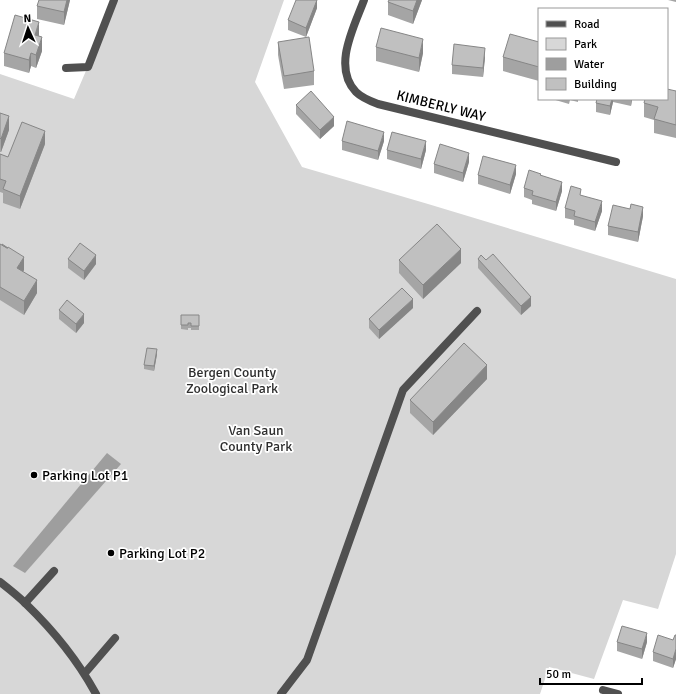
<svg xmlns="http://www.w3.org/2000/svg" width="676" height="694" font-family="Signika,sans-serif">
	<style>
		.green { fill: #d7d7d7 }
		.water { fill: #9e9e9e }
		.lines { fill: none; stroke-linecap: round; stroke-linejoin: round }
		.lane { stroke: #505050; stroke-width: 8 }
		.street { stroke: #505050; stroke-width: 8 }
		.wall { fill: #a5a5a5 }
		.shaded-wall { fill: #868686 }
		.building { fill: #c0c0c0; stroke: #868686 }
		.poi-dot { fill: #000; stroke: #fff; stroke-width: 1.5 }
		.labels { text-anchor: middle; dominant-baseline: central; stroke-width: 3.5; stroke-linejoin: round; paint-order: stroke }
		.street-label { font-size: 14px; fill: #000; stroke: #fff }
		.park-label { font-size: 14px; fill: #2e2e2e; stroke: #fff }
		.poi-label { font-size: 14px; fill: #000; stroke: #fff; text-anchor: start }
	</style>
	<rect width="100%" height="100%" fill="#fff"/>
	<path class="green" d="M116,0H284L255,82L302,167L428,204L676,279V554L658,609L623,600L594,679L549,667L540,694H0V74L74,99Z"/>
	<path class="water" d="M107,453L121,464L25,573L13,566Z"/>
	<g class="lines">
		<g class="lane">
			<path d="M25,603L54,571"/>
			<path d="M85,673L115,638"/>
			<path d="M281,694L307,660L403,390L477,311"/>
		</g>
		<g class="street">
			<path d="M364,0C354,27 332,67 356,92C362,98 370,101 378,104L616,162"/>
			<path d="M66,68L88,67L114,0"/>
			<path d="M0,582C9,589 18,596 26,604C53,630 78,661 96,694"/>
			<path d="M603,690L618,694"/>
		</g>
	</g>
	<g class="wall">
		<path d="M70,0L64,25L37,19V6Z"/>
		<path d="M317,0V8L306,37L288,30V20Z"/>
		<path d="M389,0H422L413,24L388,15V2Z"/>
		<path d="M668,0H676V2Z"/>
		<path d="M39,35L42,51L36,68L31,66L29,73L4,66V53Z"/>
		<path d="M278,42L314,71V85L284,89L278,55Z"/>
		<path d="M539,42V81L503,71V57Z"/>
		<path d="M376,47L423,53L419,72L376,61Z"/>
		<path d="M485,57L483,77L452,74V65Z"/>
		<path d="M676,91V138L654,133V120L644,117V103Z"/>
		<path d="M552,99H578V102L570,100L569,104Z"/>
		<path d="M597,99H632L631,106L613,102L610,115L596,112V103Z"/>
		<path d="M296,105L334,126L320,139L296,114Z"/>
		<path d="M0,113L9,130L1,152H0Z"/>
		<path d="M342,141H384L378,160L342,150Z"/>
		<path d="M45,144L20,209L3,203V193L0,192V154L8,157Z"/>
		<path d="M387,150H426L421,169L387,159Z"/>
		<path d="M469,162L463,182L434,173V164Z"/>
		<path d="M516,174L510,194L478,184V175Z"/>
		<path d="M541,176L562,191L556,211L532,204V200L524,197V188Z"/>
		<path d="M581,196L602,211L595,231L574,225V220L565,218V208Z"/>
		<path d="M630,209L643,216L638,242L608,235V226Z"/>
		<path d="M0,244L24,270L23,272L37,293L24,315L0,300Z"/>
		<path d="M68,259L96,264L84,280L68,268Z"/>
		<path d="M478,259L486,260L531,306L521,315L478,268Z"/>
		<path d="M399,260L461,263L423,299L399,273Z"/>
		<path d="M413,308L379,339L369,328V319Z"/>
		<path d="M59,310L84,323L76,333L59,319Z"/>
		<path d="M181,315H199V330H191V328H188V330L181,329Z"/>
		<path d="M157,354L154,371L144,369V365Z"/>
		<path d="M487,379L433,435L410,413V400Z"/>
		<path d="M676,635V659L673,668L653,661V652L673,640Z"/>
		<path d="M617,642H647L642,659L617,651Z"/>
	</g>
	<g class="shaded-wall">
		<path d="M67,0H70L64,25V12Z"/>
		<path d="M317,0V8L306,37V28Z"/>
		<path d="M417,0H422L413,24V11Z"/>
		<path d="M39,22V35L35,49V35Z"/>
		<path d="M42,37V51L36,68V55Z"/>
		<path d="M423,39V53L419,72V58Z"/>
		<path d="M485,48V57L483,77V68Z"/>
		<path d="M31,53V66L29,73V60Z"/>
		<path d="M612,99H613V102L610,115V106Z"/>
		<path d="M631,99H632L631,106Z"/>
		<path d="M9,116V130L1,152V139Z"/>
		<path d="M334,117V126L320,139V130Z"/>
		<path d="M45,131V144L20,209V196Z"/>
		<path d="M384,132V141L378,160V151Z"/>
		<path d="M426,141V150L421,169V159Z"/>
		<path d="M469,153V162L463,182V173Z"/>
		<path d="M516,165V174L510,194V185Z"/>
		<path d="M562,182V191L556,211V202Z"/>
		<path d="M602,201V211L595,231V222Z"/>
		<path d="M643,207V216L638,242V232Z"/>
		<path d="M461,249V263L423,299V285Z"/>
		<path d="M96,255V264L84,280V271Z"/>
		<path d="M24,257V270L17,281V268Z"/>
		<path d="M37,280V293L24,315V301Z"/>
		<path d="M531,297V306L521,315V306Z"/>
		<path d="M413,299V308L379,339V330Z"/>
		<path d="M84,314V323L76,333V324Z"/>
		<path d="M157,349V354L154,371V366Z"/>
		<path d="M487,365V379L433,435V422Z"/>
		<path d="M647,633V642L642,659V649Z"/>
		<path d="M676,649V659L673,668V659Z"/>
	</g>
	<g class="building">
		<path d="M39,0H67L64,12L37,6Z"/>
		<path d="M296,0H317L306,28L288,20Z"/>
		<path d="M389,0H417L413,11L388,2Z"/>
		<path d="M15,15L39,22L35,35L42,37L36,55L31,53L29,60L4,53Z"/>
		<path d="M381,28L423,39L419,58L376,47Z"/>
		<path d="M510,34L539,42V67L503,57Z"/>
		<path d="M309,37L314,71L284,76L278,42Z"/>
		<path d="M454,44L485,48L483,68L452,65Z"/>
		<path d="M667,89L676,91V125L654,119L658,107L644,103L645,99H667Z"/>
		<path d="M311,91L334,117L320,130L296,105Z"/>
		<path d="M597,99H612L610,106L596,103Z"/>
		<path d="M0,113L9,116L1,139L0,138Z"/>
		<path d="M347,121L384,132L378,151L342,141Z"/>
		<path d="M22,122L45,131L20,196L3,189L6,181L0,179V154L8,157Z"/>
		<path d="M392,132L426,141L421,159L387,150Z"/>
		<path d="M440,144L469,153L463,173L434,164Z"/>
		<path d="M483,156L516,165L510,185L478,175Z"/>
		<path d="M529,170L541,174L540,175L562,182L556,202L532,195L533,191L524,188Z"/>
		<path d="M571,186L581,189L580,195L602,201L595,222L574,216L575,211L565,208Z"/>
		<path d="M631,204L643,207L638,232L608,226L613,205L630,209Z"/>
		<path d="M437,224L461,249L423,285L399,260Z"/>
		<path d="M80,243L96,255L84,271L68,259Z"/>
		<path d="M0,244L7,248L8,247L24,257L17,268L37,280L24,301L0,287Z"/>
		<path d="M2,244L8,248H7L2,245Z"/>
		<path d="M493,254L531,297L521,306L478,259L481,255L486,260Z"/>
		<path d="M402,288L413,299L379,330L369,319Z"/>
		<path d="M67,300L84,314L76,324L59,310Z"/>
		<path d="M181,315H199V326H191V323H188V325H181Z"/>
		<path d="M464,343L487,365L433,422L410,400Z"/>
		<path d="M147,348L157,349L154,366L144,365Z"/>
		<path d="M622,626L647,633L642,649L617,642Z"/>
		<path d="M658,635L673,640L675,635H676V649L673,659L653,652Z"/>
	</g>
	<g class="poi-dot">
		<circle cx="34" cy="475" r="4"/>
		<circle cx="111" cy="553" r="4"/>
	</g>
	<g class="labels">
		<g class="street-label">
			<text transform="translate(441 106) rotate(14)">KIMBERLY WAY</text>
		</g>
		<g class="park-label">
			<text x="232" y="372">Bergen County<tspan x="232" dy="16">Zoological Park</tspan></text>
			<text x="256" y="430">Van Saun<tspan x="256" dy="16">County Park</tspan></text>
		</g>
		<g class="poi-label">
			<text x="42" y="475">Parking Lot P1</text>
			<text x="119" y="553">Parking Lot P2</text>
		</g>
	</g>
	<rect x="538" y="8" width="130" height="92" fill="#ffffff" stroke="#999999"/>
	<rect x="546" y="21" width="20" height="6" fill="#505050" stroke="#999999"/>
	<text x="574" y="28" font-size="12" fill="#000000">Road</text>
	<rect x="546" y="38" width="20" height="12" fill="#d7d7d7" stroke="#999999"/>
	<text x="574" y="48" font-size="12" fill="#000000">Park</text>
	<rect x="546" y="58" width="20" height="12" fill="#9e9e9e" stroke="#999999"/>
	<text x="574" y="68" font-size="12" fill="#000000">Water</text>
	<rect x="546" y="78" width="20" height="12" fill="#c0c0c0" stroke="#999999"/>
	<text x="574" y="88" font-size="12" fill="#000000">Building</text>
	<g transform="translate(28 28) rotate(357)" stroke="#ffffff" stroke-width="3" paint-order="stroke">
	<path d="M0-3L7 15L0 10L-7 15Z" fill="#000000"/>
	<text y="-6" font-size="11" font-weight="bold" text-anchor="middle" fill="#000000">N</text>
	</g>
	<path d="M540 678v6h102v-6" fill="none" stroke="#000000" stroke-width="2"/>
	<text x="546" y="678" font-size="12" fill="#000000" stroke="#ffffff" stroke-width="3" paint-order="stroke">50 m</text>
</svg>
